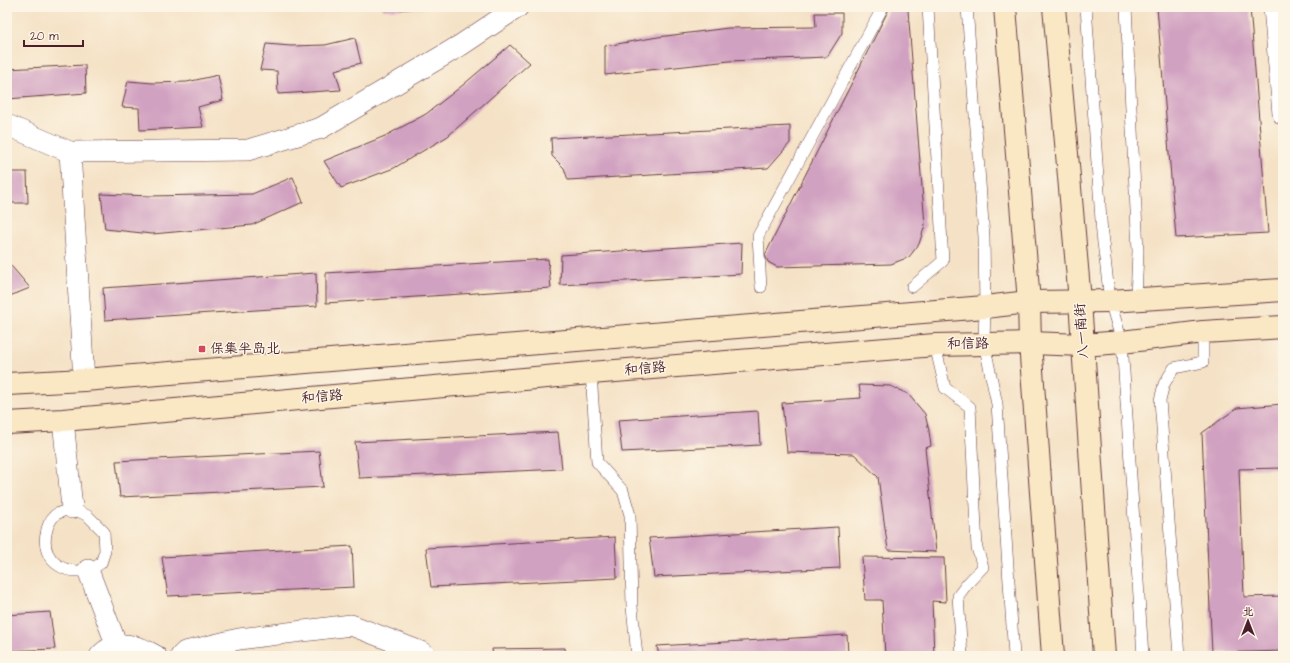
<svg xmlns="http://www.w3.org/2000/svg" width="1290" height="663" font-family="'Architects Daughter','LXGW WenKai TC',sans-serif">
	<style>
		.building { fill: #d1a1c1 }
		.lines { fill: none; stroke-linecap: round; stroke-linejoin: round }
		.lane-casing { stroke: #643c42; stroke-width: 12 }
		.street-casing { stroke: #643c42; stroke-width: 22 }
		.secondary-casing { stroke: #643c42; stroke-width: 24 }
		.lane { stroke: #fff; stroke-width: 11 }
		.street { stroke: #fff; stroke-width: 21 }
		.secondary { stroke: #fae7c3; stroke-width: 22 }
		.poi-dot { fill: #d1495b; stroke: #fcf5e5; stroke-width: 1.5 }
		.labels { text-anchor: middle; dominant-baseline: central; stroke-width: 3; stroke-linejoin: round; paint-order: stroke }
		.street-label { font-size: 14px; fill: #4a1f2b; stroke: #fcf5e5 }
		.poi-label { font-size: 14px; fill: #4a1f2b; stroke: #fcf5e5; text-anchor: start }
	</style>
	<rect width="100%" height="100%" fill="#fcf5e5"/>
	<filter id="ink" filterUnits="userSpaceOnUse"><feTurbulence type="fractalNoise" baseFrequency=".025" numOctaves="2"/><feDisplacementMap in="SourceGraphic" scale="8" xChannelSelector="R" yChannelSelector="G"/><feConvolveMatrix kernelMatrix="1 2 1 2 8 2 1 2 1" color-interpolation-filters="sRGB"/></filter>
	<filter id="wash" filterUnits="userSpaceOnUse"><feTurbulence type="fractalNoise" baseFrequency=".012" numOctaves="4" result="noise"/><feDisplacementMap in="SourceGraphic" scale="16" xChannelSelector="R" yChannelSelector="G"/><feGaussianBlur stdDeviation="0.9" result="paint"/><feColorMatrix in="noise" values="0 0 0 0 0 0 0 0 0 0 0 0 0 0 0 0 0 1.4 0 .05"/><feComposite in="paint" operator="in"/></filter>
	<g filter="url(#wash)">
		<rect width="100%" height="100%" fill="#f5e2c6"/>
		<g id="blocks">
			<g class="building">
				<path d="M383,7H424V8L383,10Z"/>
				<path d="M890,7H906L908,10L925,225L919,244L909,257L891,264L777,267L768,262L765,255Z"/>
				<path d="M1157,7H1250L1268,233L1176,238Z"/>
				<path d="M815,13H842V33L827,57L729,61L605,75V46L658,37L728,28L816,27Z"/>
				<path d="M355,38L361,63L335,70L341,90L278,94L277,71L260,70L266,44L291,46L325,45Z"/>
				<path d="M510,45L530,63L448,136L394,168L341,188L324,161L385,136L426,114L463,85Z"/>
				<path d="M85,65L86,93L7,99V69Z"/>
				<path d="M218,75L223,100L198,107L203,127L140,130L139,108L122,107L128,81L153,83L187,82Z"/>
				<path d="M790,126V143L768,168L568,180L564,168L552,156L551,138Z"/>
				<path d="M7,172H27L28,203H7Z"/>
				<path d="M293,177L303,202L252,225L152,234L105,229L101,194L150,196L252,194Z"/>
				<path d="M742,243L741,274L560,285L561,255Z"/>
				<path d="M548,259L551,288L326,303V273Z"/>
				<path d="M7,261L30,288L7,297Z"/>
				<path d="M316,273L317,306L105,320L103,288Z"/>
				<path d="M859,385L890,386L908,394L925,414L929,431L931,446L925,448L936,552L888,550L878,477L854,454L787,452L782,403L861,398Z"/>
				<path d="M1283,404V468L1239,469L1244,597L1283,596V651L1212,653L1202,433L1237,408Z"/>
				<path d="M758,411L760,445L622,452L618,420Z"/>
				<path d="M558,432L562,469L359,478L355,442Z"/>
				<path d="M319,451L323,487L120,497L116,461Z"/>
				<path d="M7,479H8L11,507H7Z"/>
				<path d="M838,527L840,568L654,577L649,538Z"/>
				<path d="M615,537L617,578L431,587L426,548Z"/>
				<path d="M352,546L354,587L168,596L162,557Z"/>
				<path d="M862,557L944,558L946,602L932,601L934,656H885L882,600H865Z"/>
				<path d="M50,612L55,649L7,651V615Z"/>
				<path d="M847,635L848,656H659L657,646Z"/>
				<path d="M565,648L566,656H493L492,649Z"/>
				<path d="M391,654V656H375V655Z"/>
			</g>
		</g>
	</g>
	<g filter="url(#ink)">
		<use href="#blocks" fill-opacity="0" stroke="#643c42" stroke-width="1"/>
		<g class="lines">
			<g class="lane-casing">
				<g id="lane">
					<path d="M967,7L984,237L985,307L984,343L997,404L1014,656"/>
					<path d="M1086,7L1102,234L1110,301L1122,342L1143,656"/>
					<path d="M1126,7L1138,251L1136,299"/>
					<path d="M761,287L758,236L883,7"/>
					<path d="M912,287L943,261L928,7"/>
					<path d="M935,345L945,388L970,407L977,548L983,567L967,584L958,596L962,656"/>
					<path d="M591,373L597,462L623,491L630,515L632,607L637,656"/>
					<path d="M72,508L88,516L104,532L105,551L101,563C97,566 92,569 87,570C64,575 41,560 46,534C47,527 49,521 55,515C59,512 67,510 72,508Z"/>
					<path d="M1179,656L1160,400L1164,384L1174,368L1203,362V332"/>
				</g>
			</g>
			<g class="street-casing">
				<g id="street">
					<path d="M1274,7L1283,114"/>
					<path d="M7,125L70,152L248,150L321,128L461,45L518,7"/>
					<path d="M70,152L84,380"/>
					<path d="M63,420L72,508"/>
					<path d="M88,570L117,646"/>
					<path d="M100,656C116,638 138,645 156,656"/>
					<path d="M181,656L185,652L239,639L351,625L421,652L426,656"/>
				</g>
			</g>
			<g class="secondary-casing">
				<g id="secondary">
					<path d="M1005,7L1029,302L1030,343L1053,656"/>
					<path d="M1054,7L1080,301L1104,656"/>
					<path d="M7,384L84,380L985,307L1029,302L1110,301L1283,290"/>
					<path d="M7,423L63,420L591,373L935,345L1030,343L1083,345L1122,342L1203,332L1283,327"/>
				</g>
			</g>
			<use href="#lane" class="lane"/>
			<use href="#street" class="street"/>
			<use href="#secondary" class="secondary"/>
		</g>
	</g>
	<rect class="poi-dot" x="198" y="345" width="8" height="8" rx="2"/>
	<g class="labels">
		<g class="street-label">
			<text transform="translate(1082 331) rotate(-94)">八一南街</text>
			<text transform="translate(968 344) rotate(-1)">和信路</text>
			<text transform="translate(645 369) rotate(-5)">和信路</text>
			<text transform="translate(322 397) rotate(-5)">和信路</text>
		</g>
		<g class="poi-label">
			<text x="210" y="349">保集半岛北</text>
		</g>
	</g>
	<rect width="1290" height="663" fill="none" stroke="#fcf5e5" stroke-width="24"/>
	<g transform="translate(1248 621)" stroke="#fcf5e5" stroke-width="3" paint-order="stroke">
	<path d="M0-3L7 15L0 10L-7 15Z" fill="#4a1f2b"/>
	<text y="-6" font-size="11" font-weight="bold" text-anchor="middle" fill="#4a1f2b">北</text>
	</g>
	<path d="M24 40v6h59v-6" fill="none" stroke="#4a1f2b" stroke-width="2"/>
	<text x="30" y="40" font-size="12" fill="#4a1f2b" stroke="#fcf5e5" stroke-width="3" paint-order="stroke">20 m</text>
</svg>
